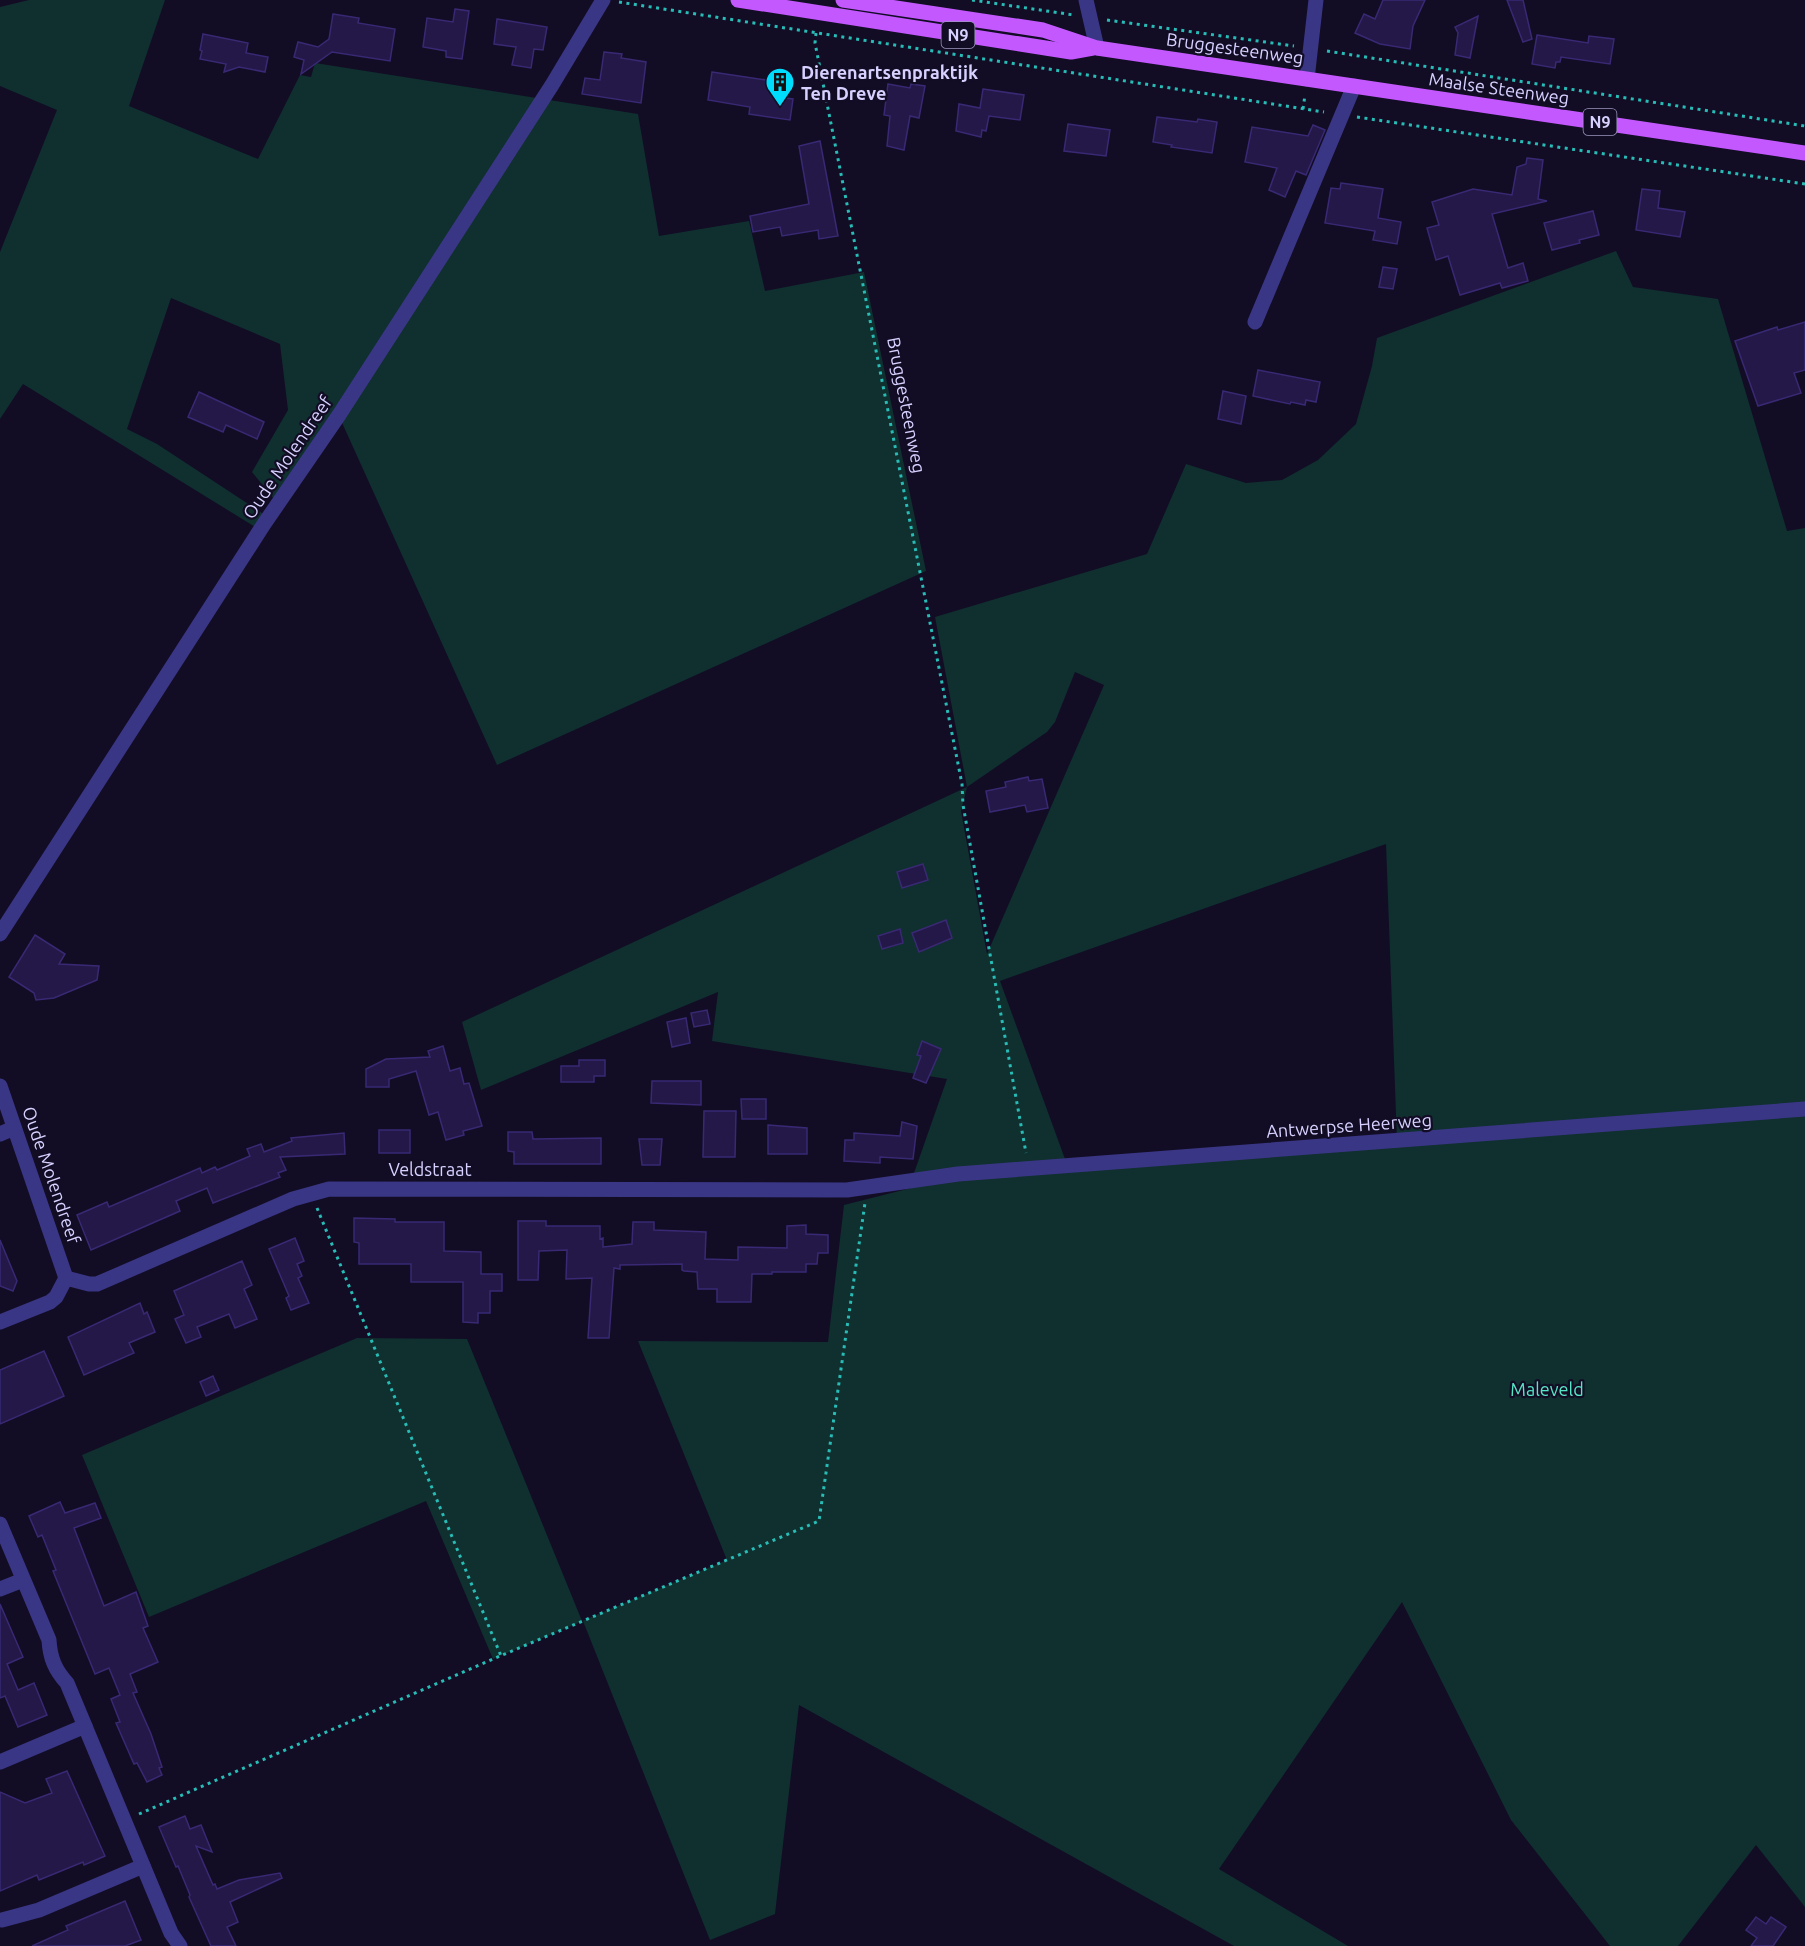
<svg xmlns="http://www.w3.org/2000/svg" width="1805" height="1946" font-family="Ubuntu,sans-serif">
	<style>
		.green { fill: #102f2f; fill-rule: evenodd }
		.building { fill: #231847; stroke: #392974; stroke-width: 1.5 }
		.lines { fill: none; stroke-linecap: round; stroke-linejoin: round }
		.path { stroke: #28bcb6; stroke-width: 3; stroke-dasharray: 3 4.5; stroke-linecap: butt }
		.minor { stroke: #3a3686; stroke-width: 15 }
		.major { stroke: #c458ff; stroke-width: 15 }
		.labels { text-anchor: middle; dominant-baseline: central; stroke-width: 4.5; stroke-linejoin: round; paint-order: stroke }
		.shield { fill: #120d25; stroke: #9c96be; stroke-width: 1.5 }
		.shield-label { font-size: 16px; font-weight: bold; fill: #d7d1ff }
		.street-label { font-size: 18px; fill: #d7d1ff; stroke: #120d25 }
		.poi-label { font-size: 18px; font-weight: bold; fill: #d7d1ff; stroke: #120d25; text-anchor: start }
		.park-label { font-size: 18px; fill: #56e6c5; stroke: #120d25 }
	</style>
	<rect width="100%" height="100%" fill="#120d25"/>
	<g class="green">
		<path d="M29,0H165L129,106L258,159L300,75L311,77L315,63L638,114L659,236L749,221L765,291L864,272L926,571L497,765L339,416L274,499L252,472L288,410L280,344L171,298L127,429L157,444L265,515V533L23,384L0,419V252L57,110L0,86V7Z"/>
		<path d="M1616,251L1633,287L1718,299L1787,531L1805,528V1907L1756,1845L1678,1946H1610L1511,1820L1402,1602L1219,1869L1348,1946H1234L799,1705L775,1914L710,1940L583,1621L493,1659L426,1501L149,1617L82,1455L357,1338L467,1339L582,1621L727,1560L638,1341L828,1342L844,1205L915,1187L914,1173L947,1079L712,1041L718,992L481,1090L462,1022L967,787L935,617L1147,554L1186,464L1246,483L1282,480L1318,460L1356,424L1372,366L1377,338ZM1075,672L1104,685L987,954L961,811L967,787L1047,732L1055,722ZM1386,844L1397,1141L1065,1159L1000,981Z"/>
	</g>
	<g class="building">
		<path d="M1383,0H1425L1413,26L1410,49L1380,44L1355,33L1364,14L1375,19Z"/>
		<path d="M1507,0H1523L1532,39L1523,42Z"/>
		<path d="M455,9L469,11L462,59L446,57V51L423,47L427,18L453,22Z"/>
		<path d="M333,14L359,18L358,23L395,29L390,61L332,52L301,74L304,60L294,57L298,42L318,47L329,39Z"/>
		<path d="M1478,16L1470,58L1455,55L1458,33L1455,27Z"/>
		<path d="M497,19L547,27L543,50L534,49L531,68L512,65L516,47L494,44Z"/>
		<path d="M203,34L248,43L246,53L268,57L265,72L239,67L224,72L226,64L200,59L202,51L200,50Z"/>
		<path d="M1537,35L1588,43L1589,36L1614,39L1610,64L1561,57L1560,62H1556L1555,68L1532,64Z"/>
		<path d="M604,52L622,54L621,58L646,62L641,103L582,94L585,78L600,80Z"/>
		<path d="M712,72L773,81L772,87L778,88L777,97L793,99L790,120L749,114L750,107L708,100Z"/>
		<path d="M888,84L910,88L911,84L925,86L919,118L910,116L904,150L887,146L890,116L884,115Z"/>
		<path d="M983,89L1024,95L1020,120L989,116L986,131L982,130L981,137L956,131L959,104L980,108Z"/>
		<path d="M1157,117L1197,122L1198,119L1217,122L1212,153L1171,147L1172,145L1153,142Z"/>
		<path d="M1068,124L1110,130L1106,156L1064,151Z"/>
		<path d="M1313,125L1325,130L1306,175L1296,171L1285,197L1269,190L1277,168L1245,162L1252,127L1308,136Z"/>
		<path d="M820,141L838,236L819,239L818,230L782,236L780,227L753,232L750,216L809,204L799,146Z"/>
		<path d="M1527,158L1543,160L1538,199L1547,201L1492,214L1508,268L1523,263L1528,281L1502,288L1500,283L1460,295L1448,256L1436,260L1427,228L1439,225L1432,202L1473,189L1512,195L1517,167L1526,164Z"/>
		<path d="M1341,183L1383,189L1378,218L1401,222L1397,244L1373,240L1375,231L1325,223L1331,188L1340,189Z"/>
		<path d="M1642,189L1660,191L1658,208L1685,212L1680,237L1636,230Z"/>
		<path d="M1593,211L1599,235L1579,240L1580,243L1552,250L1544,223Z"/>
		<path d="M1383,267L1397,269L1393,289L1379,287Z"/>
		<path d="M1805,322V370L1794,373L1801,393L1758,406L1735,341L1777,327L1778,330Z"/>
		<path d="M1258,370L1320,382L1316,402L1306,400L1305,405L1291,402L1290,404L1253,396Z"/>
		<path d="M1223,391L1246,396L1241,424L1218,419Z"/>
		<path d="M199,392L264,422L257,439L226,425L223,432L188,417Z"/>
		<path d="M1028,777L1029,781L1042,779L1048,808L1027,812L1025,805L990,812L986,791L1006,787L1005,782Z"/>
		<path d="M923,864L928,880L902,888L897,872Z"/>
		<path d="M946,920L952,938L919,952L912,933Z"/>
		<path d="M900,929L903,943L882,949L878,936Z"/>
		<path d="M35,935L65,954L59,964L99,966L97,980L54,998L36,1000L34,993L9,977Z"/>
		<path d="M707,1010L710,1024L694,1027L691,1013Z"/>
		<path d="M686,1018L690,1043L672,1047L667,1022Z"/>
		<path d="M922,1041L941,1049L926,1083L913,1078L921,1056L917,1055Z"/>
		<path d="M443,1046L450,1071L460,1068L464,1084L469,1083L482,1126L463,1131L464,1135L446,1140L438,1112L429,1115L416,1071L389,1079V1087H366V1069L386,1059L430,1057L428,1051Z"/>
		<path d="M579,1060H605V1076H594V1082H561V1066H579Z"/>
		<path d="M652,1081H701V1105L651,1103Z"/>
		<path d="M741,1099H766V1119H742Z"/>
		<path d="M704,1111H736L735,1157H703Z"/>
		<path d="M902,1122L917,1126L913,1159L880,1157V1163L844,1161L845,1140H854V1133L900,1136Z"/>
		<path d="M768,1125L807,1128V1154H768Z"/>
		<rect x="379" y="1130" width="31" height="23"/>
		<path d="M508,1132H532L533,1139L601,1138V1164H514V1152L508,1151Z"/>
		<path d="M344,1133L345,1154L280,1157L286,1170L278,1173L280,1177L213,1203L207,1188L176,1201L180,1211L91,1250L77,1215L107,1202L109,1207L200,1168L202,1173L215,1167L217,1170L250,1156L247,1149L261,1144L264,1152L292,1141L291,1138Z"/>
		<path d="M639,1139H662L660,1165H642Z"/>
		<path d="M354,1218L395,1219V1222H444V1251L481,1252V1274H502V1291H490V1313H478V1323L463,1322V1282H411V1264H359V1243L354,1242Z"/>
		<path d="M518,1221H546V1226H600V1239L603,1238V1247L632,1244L633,1222H654V1230L706,1232L705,1259L738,1260V1247L787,1248V1226L806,1225V1234L828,1235V1253H818L817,1264H806V1272H772V1274H752L751,1302H717V1289H698L697,1272L684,1271L682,1270V1264L620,1265V1269L614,1268L609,1338H588L592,1278L566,1279L567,1250L539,1251L538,1280H518Z"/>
		<path d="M295,1238L304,1261L297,1264L302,1276L298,1278L309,1303L291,1310L286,1298L289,1296L269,1249Z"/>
		<path d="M0,1240L17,1281L13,1291L0,1286Z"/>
		<path d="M242,1261L252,1285L244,1289L257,1319L235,1328L229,1314L197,1327L201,1337L186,1343L175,1319L184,1315L174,1291Z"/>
		<path d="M140,1303L144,1314L147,1312L155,1332L129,1343L134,1353L84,1375L68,1337Z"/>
		<path d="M44,1351L64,1396L0,1424V1370Z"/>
		<path d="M213,1376L219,1390L206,1396L200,1382Z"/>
		<path d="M60,1502L65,1513L95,1503L101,1518L74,1528L104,1606L136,1592L148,1626L143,1628L158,1662L130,1674L137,1692L133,1693L151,1734L162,1767L159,1768L162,1775L147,1782L137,1763L134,1764L116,1723L120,1722L111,1699L120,1695L109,1668L95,1674L53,1571L56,1570L42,1535L38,1537L29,1516Z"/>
		<path d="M0,1604L23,1657L7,1664L18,1690L34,1683L47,1715L18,1727L5,1696L0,1698Z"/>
		<path d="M67,1771L105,1856L84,1865L83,1862L39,1880L37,1875L0,1891V1792L25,1803L52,1793L46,1779Z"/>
		<path d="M185,1816L190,1829L201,1825L212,1852L196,1846L213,1885L215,1884L217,1889L239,1880L280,1873L282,1878L230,1902L238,1922L227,1927L236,1946H211L189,1897L190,1895L178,1866L176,1867L159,1827Z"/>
		<path d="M125,1901L141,1940L125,1946H32L68,1930L66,1926Z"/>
		<path d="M1756,1917L1766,1924L1771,1917L1786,1927L1773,1946H1751L1757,1938L1746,1930Z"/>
	</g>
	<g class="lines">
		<g class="path">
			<path d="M972,0L1074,15"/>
			<path d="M619,2L1324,112"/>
			<path d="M1107,20L1294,46"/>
			<path d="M816,33L815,43L962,784L963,805L1026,1153"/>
			<path d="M1327,51L1805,126"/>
			<path d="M1303,109L1305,95"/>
			<path d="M1357,117L1805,184"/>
			<path d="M317,1208L501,1656"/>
			<path d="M139,1814L493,1659L819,1521L865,1203"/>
		</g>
		<g class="minor">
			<path d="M1086,0L1097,48"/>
			<path d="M1307,79L1316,0"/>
			<path d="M1255,322L1354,86"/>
			<path d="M0,934L264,524L339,415L552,85L603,0"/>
			<path d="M0,1086L66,1278"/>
			<path d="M0,1134L14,1128"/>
			<path d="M66,1278L89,1284H97L293,1199L329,1189L847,1190L958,1174L1805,1109"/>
			<path d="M0,1322L50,1302L56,1297L66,1278"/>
			<path d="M0,1524L49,1640C50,1658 55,1670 67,1683L171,1933L180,1946"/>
			<path d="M0,1589L23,1580"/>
			<path d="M0,1762L85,1726"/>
			<path d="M2,1920L39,1910L143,1866"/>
		</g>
		<g class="major">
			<path d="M738,0L1071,52L1093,48"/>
			<path d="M843,0L1043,30L1097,48L1805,153"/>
		</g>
	</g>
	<defs>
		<g id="building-pin" transform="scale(1.5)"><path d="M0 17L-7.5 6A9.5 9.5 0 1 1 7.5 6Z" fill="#00ddfc" stroke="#120d25"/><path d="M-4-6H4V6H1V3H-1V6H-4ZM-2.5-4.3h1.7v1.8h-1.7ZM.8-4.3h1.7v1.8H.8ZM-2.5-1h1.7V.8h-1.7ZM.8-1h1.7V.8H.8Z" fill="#111"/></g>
	</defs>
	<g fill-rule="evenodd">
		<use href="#building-pin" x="780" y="82"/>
	</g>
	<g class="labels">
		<g class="shield">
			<rect x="941.5" y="22" width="33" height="26" rx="4.5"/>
			<rect x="1583.5" y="109" width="33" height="26" rx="4.5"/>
		</g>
		<g class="shield-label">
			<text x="958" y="35">N9</text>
			<text x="1600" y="122">N9</text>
		</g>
		<g class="street-label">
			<text transform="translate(1235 48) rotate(8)">Bruggesteenweg</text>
			<text transform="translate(1499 88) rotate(8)">Maalse Steenweg</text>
			<text transform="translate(907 405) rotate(79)">Bruggesteenweg</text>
			<text transform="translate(287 457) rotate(-56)">Oude Molendreef</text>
			<text transform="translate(1349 1125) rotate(-4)">Antwerpse Heerweg</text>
			<text x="430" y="1169">Veldstraat</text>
			<text transform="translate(52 1175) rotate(71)">Oude Molendreef</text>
		</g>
		<g class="poi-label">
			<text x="801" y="72">Dierenartsenpraktijk<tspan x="801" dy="21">Ten Dreve</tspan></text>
		</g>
		<g class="park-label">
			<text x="1547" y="1389">Maleveld</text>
		</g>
	</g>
</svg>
